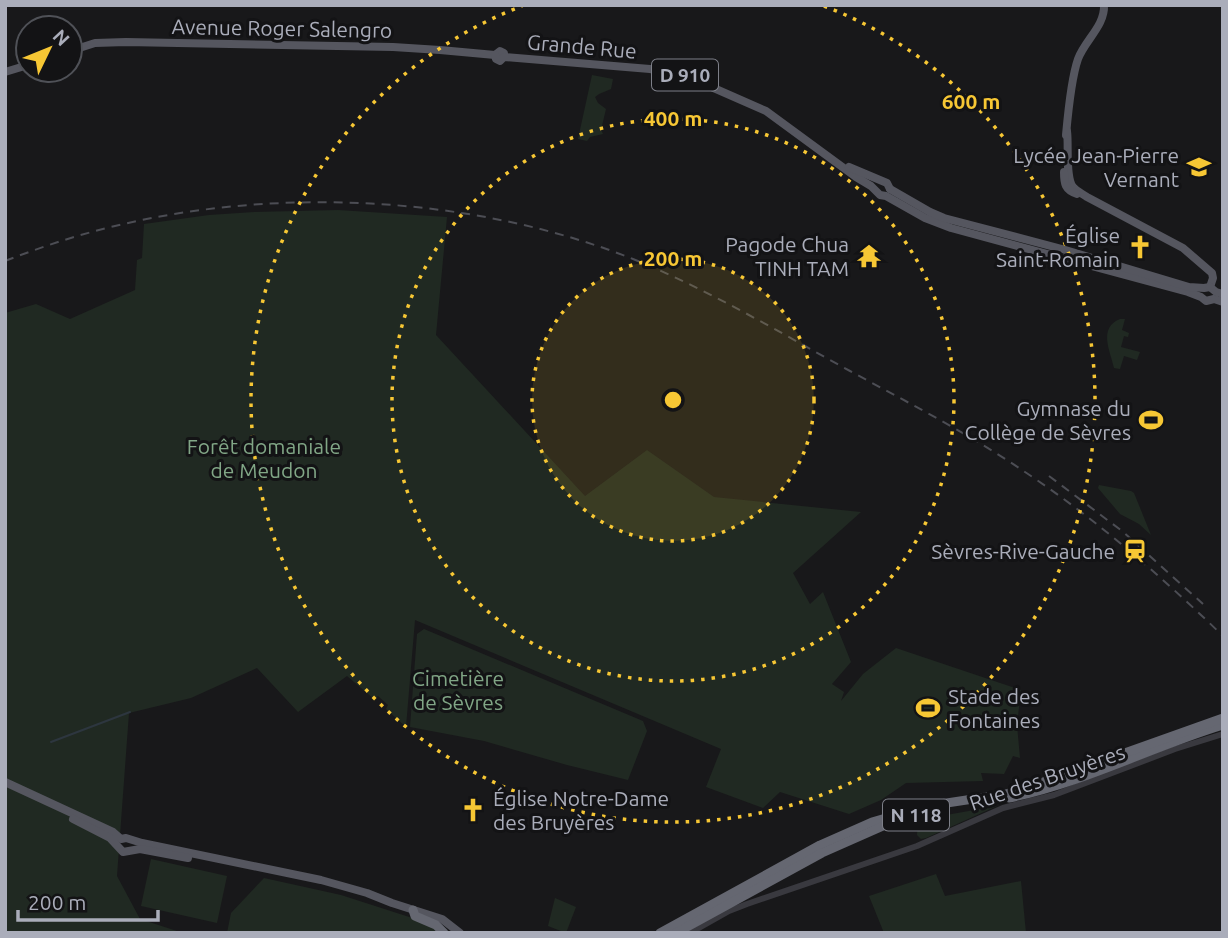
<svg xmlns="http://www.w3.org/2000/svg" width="1228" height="938" font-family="Ubuntu,sans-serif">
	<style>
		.green { fill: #202922 }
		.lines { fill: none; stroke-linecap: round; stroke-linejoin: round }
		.stream { stroke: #2d363f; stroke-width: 2 }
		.minor { stroke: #39393f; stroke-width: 6 }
		.major { stroke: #55565f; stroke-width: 8 }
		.highway { stroke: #656771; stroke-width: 9 }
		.rail { stroke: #4c4d54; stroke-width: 2; stroke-dasharray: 9 7; stroke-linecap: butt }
		.ring { fill: none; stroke: #f7c734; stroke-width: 3.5; stroke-dasharray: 3.5 7 }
		.labels { text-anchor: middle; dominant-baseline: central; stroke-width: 6; stroke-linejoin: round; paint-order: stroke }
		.shield { fill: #131315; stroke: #7d7f88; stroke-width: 2 }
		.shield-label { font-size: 19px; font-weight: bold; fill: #aaadba }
		.street-label { font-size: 21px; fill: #aaadba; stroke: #131315 }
		.poi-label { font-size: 21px; fill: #aaadba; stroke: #131315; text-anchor: end }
		.park-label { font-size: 21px; fill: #81a686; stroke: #131315 }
		.centre { fill: #f7c734; stroke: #131315; stroke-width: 3.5 }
		.ring-label { font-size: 21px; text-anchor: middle; font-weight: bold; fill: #f7c734; stroke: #131315; stroke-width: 6; stroke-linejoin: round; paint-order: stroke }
	</style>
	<rect width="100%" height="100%" fill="#18181a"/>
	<g class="green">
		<path d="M592,75L613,79L611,89L599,94L595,97L598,103L606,109L601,130L603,134L590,137L587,141L578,139Z"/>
		<path d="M338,210L447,217L436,335L585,496L647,450L714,497L861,512L793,573L810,604L823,592L851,662L832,684L844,692L841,701L863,674L896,648L1021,690L1017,725L1020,758L1013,756L1004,774L981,773L983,781L906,783L881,800L849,814L780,792L763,808L706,787L721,749L415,620L406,727L386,709L388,705L378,696L374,699L347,676L298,712L257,668L191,698L129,713L117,876L140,919L183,933H5V313L36,304L70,319L135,290L137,260L142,258L144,224L209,215L254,212Z"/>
		<path d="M1120,319H1125L1122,330L1129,333L1128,337L1124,336L1121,347L1140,352L1137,360L1124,356L1120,369L1114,368C1110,350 1098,328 1120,319Z"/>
		<path d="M1099,485L1131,491L1134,493L1151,535L1139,524L1120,514L1098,488Z"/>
		<path d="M424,629L643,721L647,731L628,780L567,765L484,741L410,727L417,634Z"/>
		<path d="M997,806L926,838L921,839L917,835L918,820Z"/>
		<path d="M151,859L227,876L217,923L141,906Z"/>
		<path d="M936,874L945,896L1021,881L1026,933H884L869,896Z"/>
		<path d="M264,878L341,895L431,924L437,933H227L231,913Z"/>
		<path d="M555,898L576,907L566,933L548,926Z"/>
	</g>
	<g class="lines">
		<path class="stream" d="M51,742L130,712"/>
		<path class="minor" d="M690,933L729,911L747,904L917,846L1003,808L1054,795L1175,749L1223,734"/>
		<g class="major">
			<path d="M70,51L95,43L126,42L393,47L440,50L495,55L500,51L504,53V57"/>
			<path d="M495,55L496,59L500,61L504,57L650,69L684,75L766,111L856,177L871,186L880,195L886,196L925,218L951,228L1188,292L1201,297L1206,301L1214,299L1223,302"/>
			<path d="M5,72L28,65"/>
			<path d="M1067,131C1069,145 1065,178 1073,187C1076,191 1083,194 1087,197L1183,248L1212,273L1213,278L1210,287"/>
			<path d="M1066,135C1068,113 1071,79 1078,59C1085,40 1105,26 1104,5"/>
			<path d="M849,167L887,183L890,189"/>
			<path d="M1064,172C1064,184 1065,190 1077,194"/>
			<path d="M890,189L930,212L944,218L1062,249L1189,287L1204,288L1210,287"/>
			<path d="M1210,287L1216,292L1223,294"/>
			<path d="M5,782L113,832L121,839L126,838L142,843L321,880L367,893L392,903L442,919L460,933"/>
			<path d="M73,819L110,838L123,852L140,849L188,858"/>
		</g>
		<g class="highway">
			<path d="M1009,798C1083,783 1151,747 1223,725"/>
			<path d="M413,910L415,916L436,925L444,933"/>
			<path d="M660,933L820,845L872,822L927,806L1006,794L1032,786L1223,718"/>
			<path d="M676,933L822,853L890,823"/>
		</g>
		<g class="rail">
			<path d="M5,261C41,247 77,235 115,226C280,186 475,196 633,259C709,290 779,332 850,371C909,403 969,434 1025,472C1096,519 1162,577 1223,636"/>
			<path d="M1049,476L1122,531L1203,604"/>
		</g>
	</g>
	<circle cx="673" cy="400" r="141" fill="#f7c734" fill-opacity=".12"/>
	<g class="ring">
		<circle cx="673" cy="400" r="141"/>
		<circle cx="673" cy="400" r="281"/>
		<path d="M824 6A422 422 0 1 1 522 6"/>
	</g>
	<defs>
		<g id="school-bare" transform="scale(1.89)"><path d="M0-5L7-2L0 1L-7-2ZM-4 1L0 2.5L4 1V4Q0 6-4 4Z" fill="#f7c734" stroke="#131315" stroke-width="2.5" paint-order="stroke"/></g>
		<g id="church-bare" transform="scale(1.89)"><path d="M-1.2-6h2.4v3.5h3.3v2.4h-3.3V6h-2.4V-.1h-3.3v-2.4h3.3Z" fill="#f7c734" stroke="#131315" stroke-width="2.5" paint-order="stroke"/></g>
		<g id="temple-bare" transform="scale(1.89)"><path d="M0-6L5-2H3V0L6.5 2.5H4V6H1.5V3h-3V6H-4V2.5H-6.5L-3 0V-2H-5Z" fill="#f7c734" stroke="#131315" stroke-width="2.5" paint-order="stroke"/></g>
		<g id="stadium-bare" transform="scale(1.89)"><path d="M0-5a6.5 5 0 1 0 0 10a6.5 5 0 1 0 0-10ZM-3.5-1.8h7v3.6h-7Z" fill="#f7c734" stroke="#131315" stroke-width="2.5" paint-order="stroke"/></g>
		<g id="station-bare" transform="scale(1.89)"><path d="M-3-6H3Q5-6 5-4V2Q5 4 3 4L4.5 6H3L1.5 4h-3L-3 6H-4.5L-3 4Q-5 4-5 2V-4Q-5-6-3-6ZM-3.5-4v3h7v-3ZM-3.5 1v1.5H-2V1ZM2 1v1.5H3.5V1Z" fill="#f7c734" stroke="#131315" stroke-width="2.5" paint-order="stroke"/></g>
	</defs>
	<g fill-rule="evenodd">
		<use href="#school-bare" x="1199" y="167"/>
		<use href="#church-bare" x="1140" y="247"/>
		<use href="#temple-bare" x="869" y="256"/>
		<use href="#stadium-bare" x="1151" y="420"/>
		<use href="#station-bare" x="1135" y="551"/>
		<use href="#stadium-bare" x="928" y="708"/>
		<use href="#church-bare" x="473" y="810"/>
	</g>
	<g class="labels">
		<g class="shield">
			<rect x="652" y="59.5" width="66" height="31" rx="5"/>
			<rect x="883" y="799.5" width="66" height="31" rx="5"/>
		</g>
		<g class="shield-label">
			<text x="685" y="75">D 910</text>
			<text x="916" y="815">N 118</text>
		</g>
		<g class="street-label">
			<text transform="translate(282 28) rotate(1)">Avenue Roger Salengro</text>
			<text transform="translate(582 46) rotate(5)">Grande Rue</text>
			<text transform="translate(1047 777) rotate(-19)">Rue des Bruyères</text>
		</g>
		<g class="poi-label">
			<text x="1179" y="155">Lycée Jean-Pierre<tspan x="1179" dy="24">Vernant</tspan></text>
			<text x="1120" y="235">Église<tspan x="1120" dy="24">Saint-Romain</tspan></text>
			<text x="849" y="244">Pagode Chua<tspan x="849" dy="24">TINH TAM</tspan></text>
			<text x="1131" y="408">Gymnase du<tspan x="1131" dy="24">Collège de Sèvres</tspan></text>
			<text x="1115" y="551">Sèvres-Rive-Gauche</text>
			<text x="948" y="696" text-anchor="start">Stade des<tspan x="948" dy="24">Fontaines</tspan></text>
			<text x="493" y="798" text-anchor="start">Église Notre-Dame<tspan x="493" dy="24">des Bruyères</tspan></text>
		</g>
		<g class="park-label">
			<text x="264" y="446">Forêt domaniale<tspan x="264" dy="24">de Meudon</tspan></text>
			<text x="458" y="678">Cimetière<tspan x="458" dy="24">de Sèvres</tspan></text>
		</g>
	</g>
	<circle cx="673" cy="400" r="10" class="centre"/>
	<g class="ring-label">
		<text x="971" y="109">600 m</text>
		<text x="673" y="126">400 m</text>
		<text x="673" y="266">200 m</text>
	</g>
	<rect width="1228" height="938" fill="none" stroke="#aaadba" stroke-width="14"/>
	<g transform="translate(49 49) rotate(47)"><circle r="33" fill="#131315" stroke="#4f5157" stroke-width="2"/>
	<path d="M0-5L12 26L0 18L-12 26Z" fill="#f7c734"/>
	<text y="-10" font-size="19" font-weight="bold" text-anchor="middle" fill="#aaadba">N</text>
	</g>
	<path d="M18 910v10h140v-10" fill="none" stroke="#aaadba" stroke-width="3.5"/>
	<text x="28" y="910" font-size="21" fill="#aaadba" stroke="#131315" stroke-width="5" paint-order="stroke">200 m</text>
</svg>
